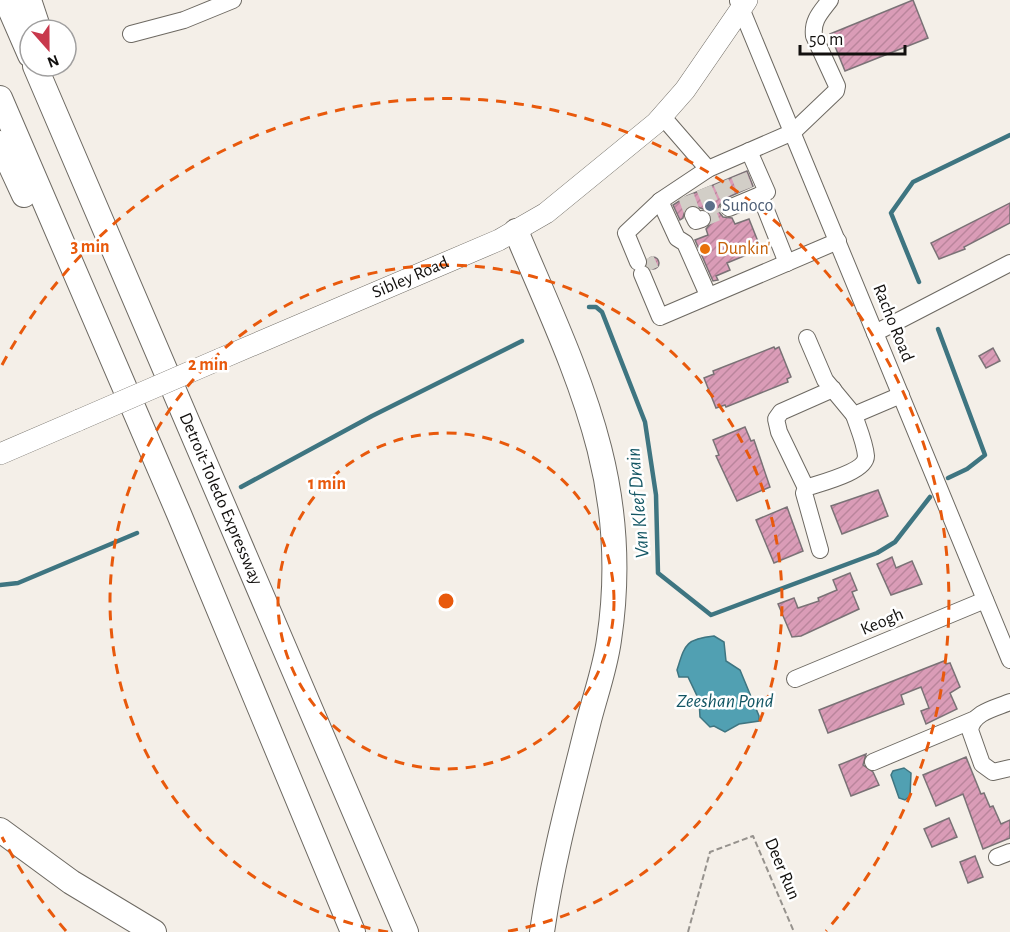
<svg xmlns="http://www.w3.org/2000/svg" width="1010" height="932" font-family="'Alegreya Sans',sans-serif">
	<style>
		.water { fill: #51a0b2; stroke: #3e7581; stroke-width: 1.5 }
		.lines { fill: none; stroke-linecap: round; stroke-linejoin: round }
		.stream { stroke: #3e7581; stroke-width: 4.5 }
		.building { fill: url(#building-hatch); stroke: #7a7276; stroke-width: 1.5 }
		.minor-tunnel { stroke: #d2cec7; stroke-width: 16; stroke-dasharray: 16 8; stroke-linecap: butt }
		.minor-casing { stroke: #6d6962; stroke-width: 18 }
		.major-casing { stroke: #6d6962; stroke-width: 22 }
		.highway-casing { stroke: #6d6962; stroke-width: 26 }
		.path { stroke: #96928d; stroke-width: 2; stroke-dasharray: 6 3; stroke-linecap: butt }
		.minor { stroke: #fff; stroke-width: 16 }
		.major { stroke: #fff; stroke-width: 21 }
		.highway { stroke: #fff; stroke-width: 24 }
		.major-bridge-casing { stroke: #6d6962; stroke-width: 22; stroke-linecap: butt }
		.major-bridge { stroke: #fff; stroke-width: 21 }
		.ring { fill: none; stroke: #e8590c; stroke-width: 3; stroke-dasharray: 10 8 }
		.service-dot { fill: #5c6f8a; stroke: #fff; stroke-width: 2 }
		.food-dot { fill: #e8710a; stroke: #fff; stroke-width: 2 }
		.labels { text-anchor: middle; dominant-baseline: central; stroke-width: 5; stroke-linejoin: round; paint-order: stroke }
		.service-label { font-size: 18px; fill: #4e5e75; stroke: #fff; text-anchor: start }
		.food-label { font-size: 18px; fill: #c56008; stroke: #fff; text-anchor: start }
		.street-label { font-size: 18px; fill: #12100e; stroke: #fff }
		.water-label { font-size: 20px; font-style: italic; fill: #135664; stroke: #fff }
		.centre { fill: #e8590c; stroke: #fff; stroke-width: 3 }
		.ring-label { font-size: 18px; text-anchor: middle; font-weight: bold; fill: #e8590c; stroke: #fff; stroke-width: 5; stroke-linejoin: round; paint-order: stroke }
	</style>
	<defs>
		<pattern id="building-hatch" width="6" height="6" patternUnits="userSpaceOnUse" patternTransform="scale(1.5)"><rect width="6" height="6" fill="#da9cb7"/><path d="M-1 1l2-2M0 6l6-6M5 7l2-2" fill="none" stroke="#ba859c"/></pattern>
	</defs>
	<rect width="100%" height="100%" fill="#f4efe8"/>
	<g class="water">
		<path d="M714,636L724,642L726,661L740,670L759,716V721L739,724L725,732L714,726L710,727L700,717L699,700L688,677H679L677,670C685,645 685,639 714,636Z"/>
		<path d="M904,768L911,773L910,796L905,800L899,798L891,775L893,771Z"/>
	</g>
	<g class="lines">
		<g class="stream">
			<path d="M919,282L891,213L913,182L1010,135"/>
			<path d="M589,307H596L602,312L645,422L656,495L658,573L711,615L877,553L895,542L930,497"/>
			<path d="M938,329L985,455L967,469L948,478"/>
			<path d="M241,487L372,416L522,341"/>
			<path d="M0,585L18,583L137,533"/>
		</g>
	</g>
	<g class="building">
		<path d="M913,0L928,38L845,71L830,34Z"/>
		<path d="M747,171L753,186L724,199L719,206V212L723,217L732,218L735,224L749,219L761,249L727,263L730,270L716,276L718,280L713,281L695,240L708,235L706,229L712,222V215L708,211L693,205L685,209L683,218L680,220L673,205L687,196Z"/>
		<path d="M1010,203V223L964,247L965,249L939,259L931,243Z"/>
		<circle cx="653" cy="263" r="6"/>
		<path d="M774,347L775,349L779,347L791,377L787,379L788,382L726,407L725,405L716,408L704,378L714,374L713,371Z"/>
		<path d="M993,348L1000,361L986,368L979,356Z"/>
		<path d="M745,427L751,441L754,440L770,487L737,501L716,456L719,455L713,440Z"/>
		<path d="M878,490L888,516L842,534L831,506Z"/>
		<path d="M787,507L803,551L774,563L756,520Z"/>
		<path d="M892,557L896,568L912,561L922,584L891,595L877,564Z"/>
		<path d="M850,573L857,590L852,592L859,609L801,636L792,637L778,604L794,598L798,608L819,601L818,598L837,590L833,580Z"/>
		<path d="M944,661L946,664L950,663L960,687L950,693L957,709L926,724L921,711L929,708L921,687L901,695L904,704L828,733L819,710Z"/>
		<path d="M866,754L863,765L873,772L879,785L851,796L839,765Z"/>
		<path d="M966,757L981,794L984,793L990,807L993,806L1001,824L1010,820V838L983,849L963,794L936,806L923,775Z"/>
		<path d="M949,818L957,837L932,847L924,829Z"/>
		<path d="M975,856L983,877L968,883L960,862Z"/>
	</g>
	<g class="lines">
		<g class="minor-tunnel">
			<path d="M739,175L746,193"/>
			<path d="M721,182L729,200"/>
			<path d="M704,188L715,214"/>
			<path d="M686,196L693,215"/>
			<path d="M702,219L729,208"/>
			<path d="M646,259L651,270"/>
		</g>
		<g class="minor-casing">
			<g id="minor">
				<path d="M738,1L1010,660"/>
				<path d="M131,34L184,20L233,0"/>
				<path d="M662,116L708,169"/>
				<path d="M760,195L787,263"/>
				<path d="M660,201L677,238L685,243L708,295"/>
				<path d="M729,208L767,192L749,151"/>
				<path d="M693,215L696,221L702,219"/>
				<path d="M638,262L626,233L660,201L708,169L793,132L836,91L837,86L814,36C812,20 821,12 830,0"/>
				<path d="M642,274L660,317L838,241"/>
				<path d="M875,333L1010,263"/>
				<path d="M807,338L825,380L854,415L901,395"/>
				<path d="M806,488L779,432L776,419L781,412L833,389"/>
				<path d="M820,550L804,493L806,488C820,483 866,472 866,456C865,443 858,427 854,415"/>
				<path d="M795,679L985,600"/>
				<path d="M1010,702C996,708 973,712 970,730L982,764L993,772L1010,768"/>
				<path d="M873,762L973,720"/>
				<path d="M997,857L1010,852"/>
			</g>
		</g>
		<g class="major-casing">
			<g id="major">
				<path id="s1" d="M220,359L499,240L546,213L656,123L685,90L747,0"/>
				<path d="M0,454L79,420"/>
			</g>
		</g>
		<g class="highway-casing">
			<g id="highway">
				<path d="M6,0L30,55"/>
				<path d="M29,0L39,30"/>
				<path id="s2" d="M35,66L406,932"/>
				<path d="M0,98L179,514L353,932"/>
				<path d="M0,143L24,195"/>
				<path d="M516,231C576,373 633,481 609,640C605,669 595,696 588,724C571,792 552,862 542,932"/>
				<path d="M0,830L71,882L154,932"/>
			</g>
		</g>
		<path class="path" d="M688,932L710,852L753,836L794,932"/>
		<use href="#minor" class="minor"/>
		<use href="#major" class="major"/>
		<use href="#highway" class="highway"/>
		<g class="major-bridge-casing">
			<path id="major-bridge" d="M79,420L220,359"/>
		</g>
		<use href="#major-bridge" class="major-bridge"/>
	</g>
	<g class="ring">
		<circle cx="446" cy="601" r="168"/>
		<path d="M388 932A336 336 0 1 1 504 932"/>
		<path d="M66 931A503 503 0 0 1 2 837M2 365A503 503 0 1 1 826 931"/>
	</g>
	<circle class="service-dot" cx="710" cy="206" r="6"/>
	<circle class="food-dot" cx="705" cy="249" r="6"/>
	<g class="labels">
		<g class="service-label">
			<text x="722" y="206">Sunoco</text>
		</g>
		<g class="food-label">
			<text x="717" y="249">Dunkin'</text>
		</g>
		<g class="street-label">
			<text stroke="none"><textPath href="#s1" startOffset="207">Sibley Road</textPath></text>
			<text transform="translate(893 323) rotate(68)">Racho Road</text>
			<text stroke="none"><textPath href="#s2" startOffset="471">Detroit-Toledo Expressway</textPath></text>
			<text transform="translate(882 622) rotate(-23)">Keogh</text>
			<text transform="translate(782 869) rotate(67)">Deer Run</text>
		</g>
		<g class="water-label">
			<text transform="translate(638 503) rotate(-95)">Van Kleef Drain</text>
			<text x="725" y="701">Zeeshan Pond</text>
		</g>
	</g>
	<circle cx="446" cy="601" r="9" class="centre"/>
	<g class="ring-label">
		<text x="90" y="252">3 min</text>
		<text x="208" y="370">2 min</text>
		<text x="327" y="489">1 min</text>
	</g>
	<g transform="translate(48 48) rotate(159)"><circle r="28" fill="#ffffff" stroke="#a09f9f" stroke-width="1.5"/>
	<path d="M0-4.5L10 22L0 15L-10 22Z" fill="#c8384c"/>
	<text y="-9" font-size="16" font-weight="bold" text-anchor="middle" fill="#12100e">N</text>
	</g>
	<path d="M800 45v9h105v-9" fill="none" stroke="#12100e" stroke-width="3"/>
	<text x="809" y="45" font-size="18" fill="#12100e" stroke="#ffffff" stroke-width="4.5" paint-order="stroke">50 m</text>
</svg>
